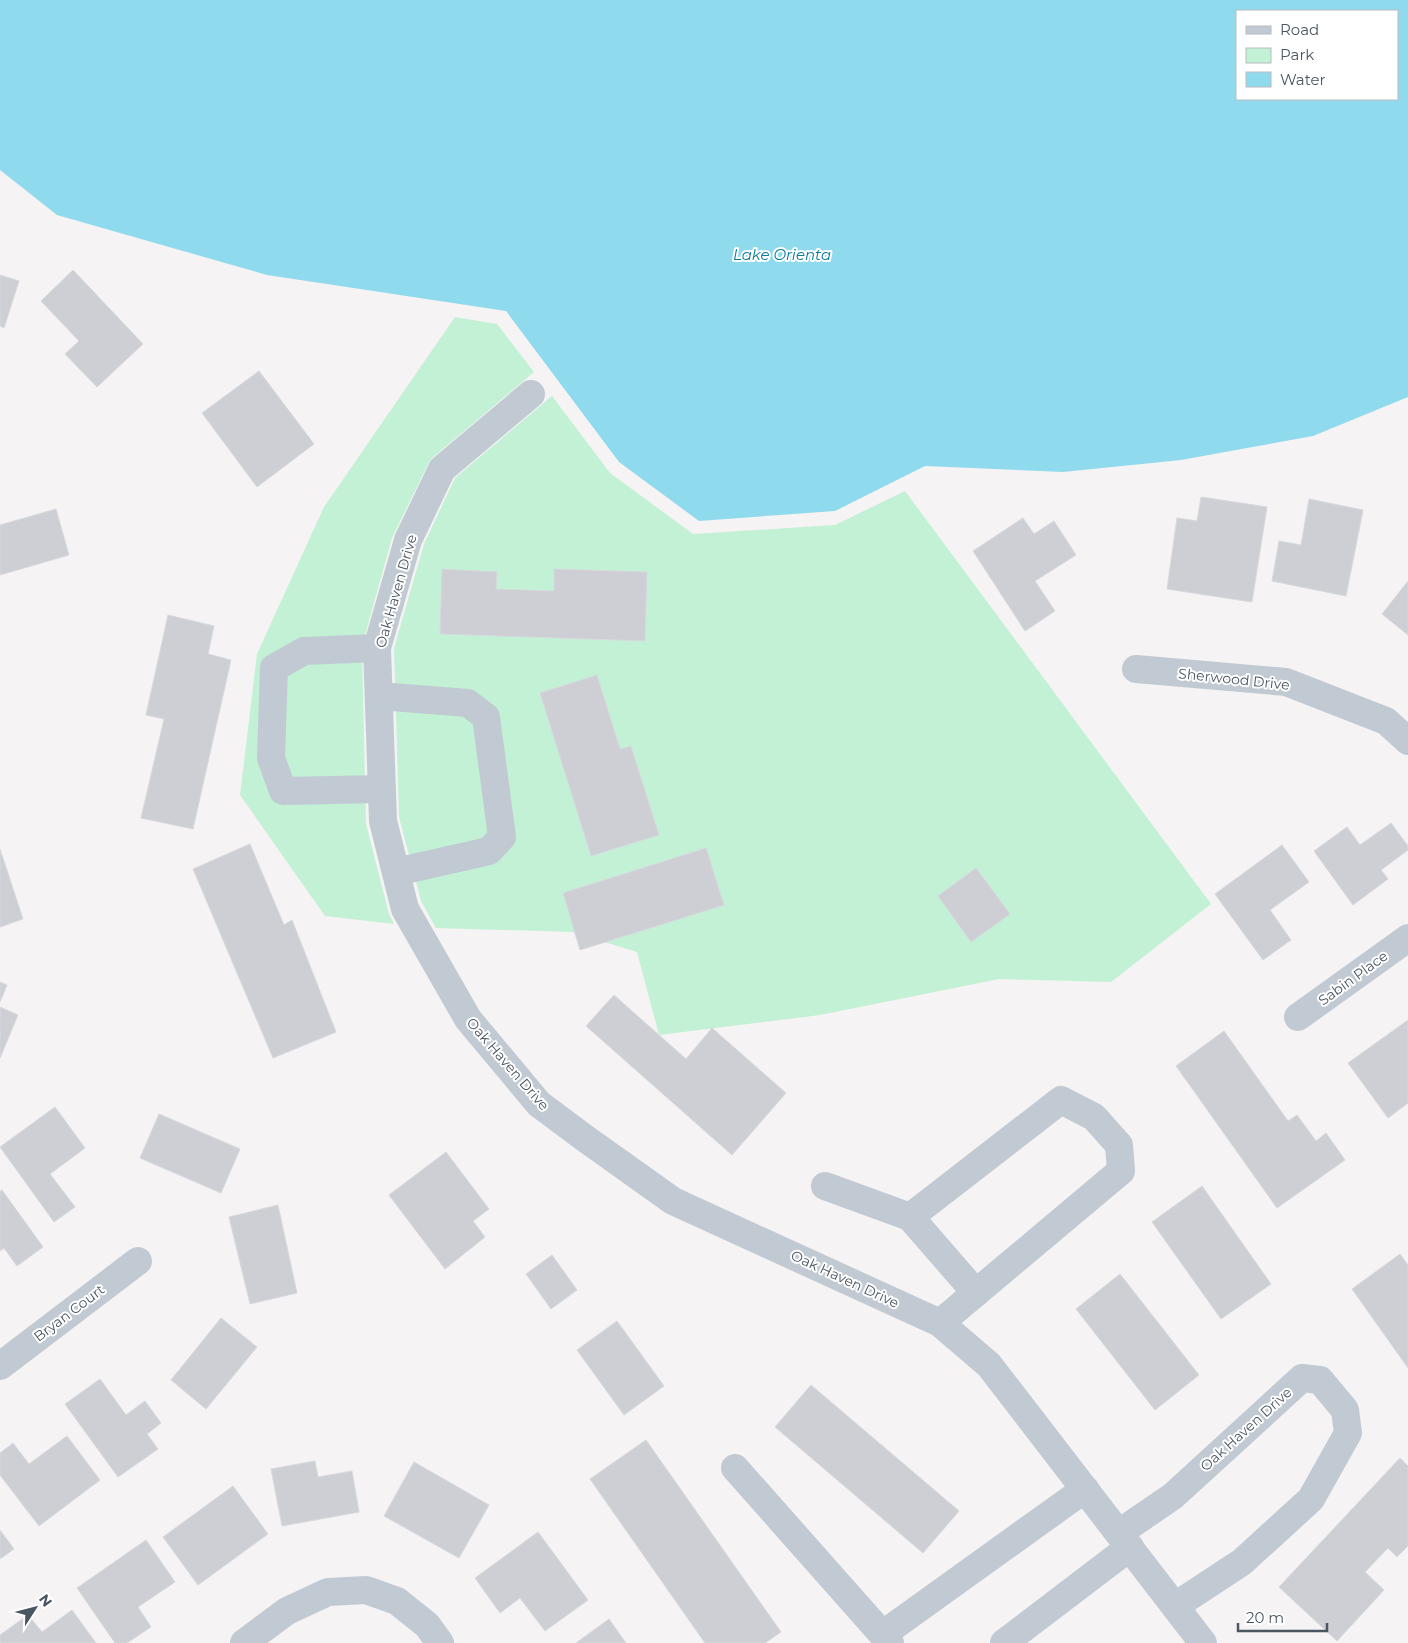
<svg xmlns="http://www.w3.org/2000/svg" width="1408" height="1643" font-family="Montserrat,sans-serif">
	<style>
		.green { fill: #c3f1d5 }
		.water { fill: #90daee; fill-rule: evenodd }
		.building { fill: #cdcfd5; stroke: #d7d9de }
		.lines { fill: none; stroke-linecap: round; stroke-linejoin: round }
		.minor { stroke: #c1cad2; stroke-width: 28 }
		.labels { text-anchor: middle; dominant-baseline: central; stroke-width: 4; stroke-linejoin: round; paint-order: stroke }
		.street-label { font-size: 14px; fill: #4a5661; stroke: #fff }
		.water-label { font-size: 15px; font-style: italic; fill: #0c7c9b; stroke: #fff }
	</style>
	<rect width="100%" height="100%" fill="#f5f3f3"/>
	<g class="green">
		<path d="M455,317L497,324L534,372L432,458L428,464L392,538L362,646L366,824L389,914L394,924L325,916L240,795L257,654L324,507Z"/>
		<path d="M552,396L610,473L693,534L835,525L905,491L1211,904L1111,982L999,979L820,1015L659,1035L637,952L572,932L436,928L421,901L399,817L394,648L424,544L455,478Z"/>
	</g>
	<path class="water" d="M0,0H1408V397L1313,436L1181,460L1063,472L925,466L835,511L699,521L619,462L506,311L267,275L57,215L0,170ZM1237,11H1397V99H1237Z"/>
	<g class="building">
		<path d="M73,270L143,344L97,387L65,354L79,341L41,301Z"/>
		<path d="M0,275L19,281L4,328L0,326Z"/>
		<path d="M259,371L314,444L257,487L202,413Z"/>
		<path d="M1201,497L1267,507L1252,602L1167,589L1177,518L1197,521Z"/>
		<path d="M1309,499L1363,510L1346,596L1272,581L1279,541L1301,545Z"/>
		<path d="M56,509L69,555L0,575V525Z"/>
		<path d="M1023,518L1034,534L1054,521L1076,555L1035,581L1055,611L1025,631L973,551Z"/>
		<path d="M442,569L497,572L496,589L554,591V569L647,572L645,641L440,634Z"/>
		<path d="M1408,581V635L1382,614Z"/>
		<path d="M168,615L214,626L208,654L231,660L193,829L141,818L164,719L146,715Z"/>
		<path d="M597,675L620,749L631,746L659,835L591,856L540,693Z"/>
		<path d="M1391,823L1408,846V850L1381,870L1388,879L1353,905L1314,851L1347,827L1360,845Z"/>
		<path d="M250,844L284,925L292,920L336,1032L273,1058L193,869Z"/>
		<path d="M1282,845L1309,882L1270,910L1291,940L1263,960L1215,894Z"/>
		<path d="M706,848L724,905L580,950L563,893Z"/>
		<path d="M0,849L23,919L0,927Z"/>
		<path d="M976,868L1010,914L971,942L938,896Z"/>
		<path d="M0,982L7,985L0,1002Z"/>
		<path d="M614,995L686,1059L712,1028L786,1093L732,1155L586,1026Z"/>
		<path d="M0,1007L18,1015L0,1058Z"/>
		<path d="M1408,1020V1103L1388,1118L1348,1063Z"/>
		<path d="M1224,1031L1288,1121L1297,1115L1316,1141L1326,1133L1345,1160L1277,1208L1176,1066Z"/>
		<path d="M55,1107L85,1148L50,1174L75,1207L54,1222L0,1147Z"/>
		<path d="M159,1114L240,1149L221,1193L140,1158Z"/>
		<path d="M446,1152L489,1209L473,1221L485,1237L445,1269L389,1195Z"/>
		<path d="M1202,1186L1271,1284L1221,1319L1152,1222Z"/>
		<path d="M2,1190L43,1247L17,1266L4,1248L0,1251V1191Z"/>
		<path d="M278,1205L297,1293L250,1304L229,1217Z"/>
		<path d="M1400,1254L1408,1265V1368L1352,1289Z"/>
		<path d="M552,1255L577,1290L551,1309L526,1274Z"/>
		<path d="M1120,1274L1199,1375L1155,1410L1076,1309Z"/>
		<path d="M221,1318L257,1347L206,1409L171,1380Z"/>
		<path d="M617,1321L664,1386L624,1415L577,1350Z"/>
		<path d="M100,1379L126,1415L145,1401L161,1423L147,1434L158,1449L118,1477L65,1404Z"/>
		<path d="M811,1385L959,1511L923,1553L775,1427Z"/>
		<path d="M67,1436L100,1480L39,1526L0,1475V1453L13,1443L29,1464Z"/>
		<path d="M646,1440L781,1632L765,1643H705L590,1479Z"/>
		<path d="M1400,1458L1408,1466V1546L1397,1557L1388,1548L1365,1572L1384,1590L1337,1641L1279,1587Z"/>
		<path d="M315,1461L318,1477L352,1471L359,1512L282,1526L271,1469Z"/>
		<path d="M414,1462L489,1505L459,1558L384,1516Z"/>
		<path d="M233,1486L268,1534L198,1585L163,1537Z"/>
		<path d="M0,1530L14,1549L0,1559Z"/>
		<path d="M538,1532L588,1600L545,1631L520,1598L500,1613L475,1578Z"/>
		<path d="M146,1540L175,1582L138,1607L151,1627L127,1643H115L77,1588Z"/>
		<path d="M72,1610L96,1643H0V1635L28,1615L42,1632Z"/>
		<path d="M609,1619L626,1643H576Z"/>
	</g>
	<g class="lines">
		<g class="minor">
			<path d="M531,394L442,469L408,540L377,648L383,821L405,909L468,1019L539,1104L586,1139L673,1201L940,1323L989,1365L1203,1643"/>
			<path d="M377,648L304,651L274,668L271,758L283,791L382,789"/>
			<path d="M1136,669L1286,682L1386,721L1408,741"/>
			<path d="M379,696L468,703L486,717L502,837L489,851L396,872"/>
			<path d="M1298,1017L1408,938"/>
			<path d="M825,1186L910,1217L1061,1100L1094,1117L1119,1145L1121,1171L940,1323"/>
			<path d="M910,1217L976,1293"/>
			<path d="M0,1366L138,1261"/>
			<path d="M735,1468L890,1643"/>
			<path d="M1119,1533L1173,1496L1302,1378L1320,1380L1345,1410L1348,1433L1311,1499L1242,1562L1175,1606"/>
			<path d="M883,1634L1085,1489"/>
			<path d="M244,1643L287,1611L328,1592L366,1590L397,1601L427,1625L440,1643"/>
			<path d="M1004,1643L1130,1547"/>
		</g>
	</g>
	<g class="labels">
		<g class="street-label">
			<text transform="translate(396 591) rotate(-74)">Oak Haven Drive</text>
			<text transform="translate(1234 679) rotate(6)">Sherwood Drive</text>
			<text transform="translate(1353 978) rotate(-36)">Sabin Place</text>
			<text transform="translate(508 1064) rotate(49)">Oak Haven Drive</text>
			<text transform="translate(845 1279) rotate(25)">Oak Haven Drive</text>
			<text transform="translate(69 1313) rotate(-37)">Bryan Court</text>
			<text transform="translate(1246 1429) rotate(-42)">Oak Haven Drive</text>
		</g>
		<g class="water-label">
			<text x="782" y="254">Lake Orienta</text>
		</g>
	</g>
	<rect x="1236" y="10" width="162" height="90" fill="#ffffff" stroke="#b7bbc0"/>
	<rect x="1246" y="26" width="25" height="8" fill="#c1cad2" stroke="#b7bbc0"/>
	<text x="1280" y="35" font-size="15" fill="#4a5661">Road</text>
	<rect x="1246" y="48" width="25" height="15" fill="#c3f1d5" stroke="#b7bbc0"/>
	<text x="1280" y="60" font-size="15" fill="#4a5661">Park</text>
	<rect x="1246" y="72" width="25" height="15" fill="#90daee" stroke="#b7bbc0"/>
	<text x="1280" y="85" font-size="15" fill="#4a5661">Water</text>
	<g transform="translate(35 1608) rotate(54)" stroke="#ffffff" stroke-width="4" paint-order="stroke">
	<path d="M0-4L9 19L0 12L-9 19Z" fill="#4a5661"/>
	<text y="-8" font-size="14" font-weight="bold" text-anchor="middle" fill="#4a5661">N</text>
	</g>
	<path d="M1238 1623v8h89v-8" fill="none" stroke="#4a5661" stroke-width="2.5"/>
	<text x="1246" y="1623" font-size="15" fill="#4a5661" stroke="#ffffff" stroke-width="4" paint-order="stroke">20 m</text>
</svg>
